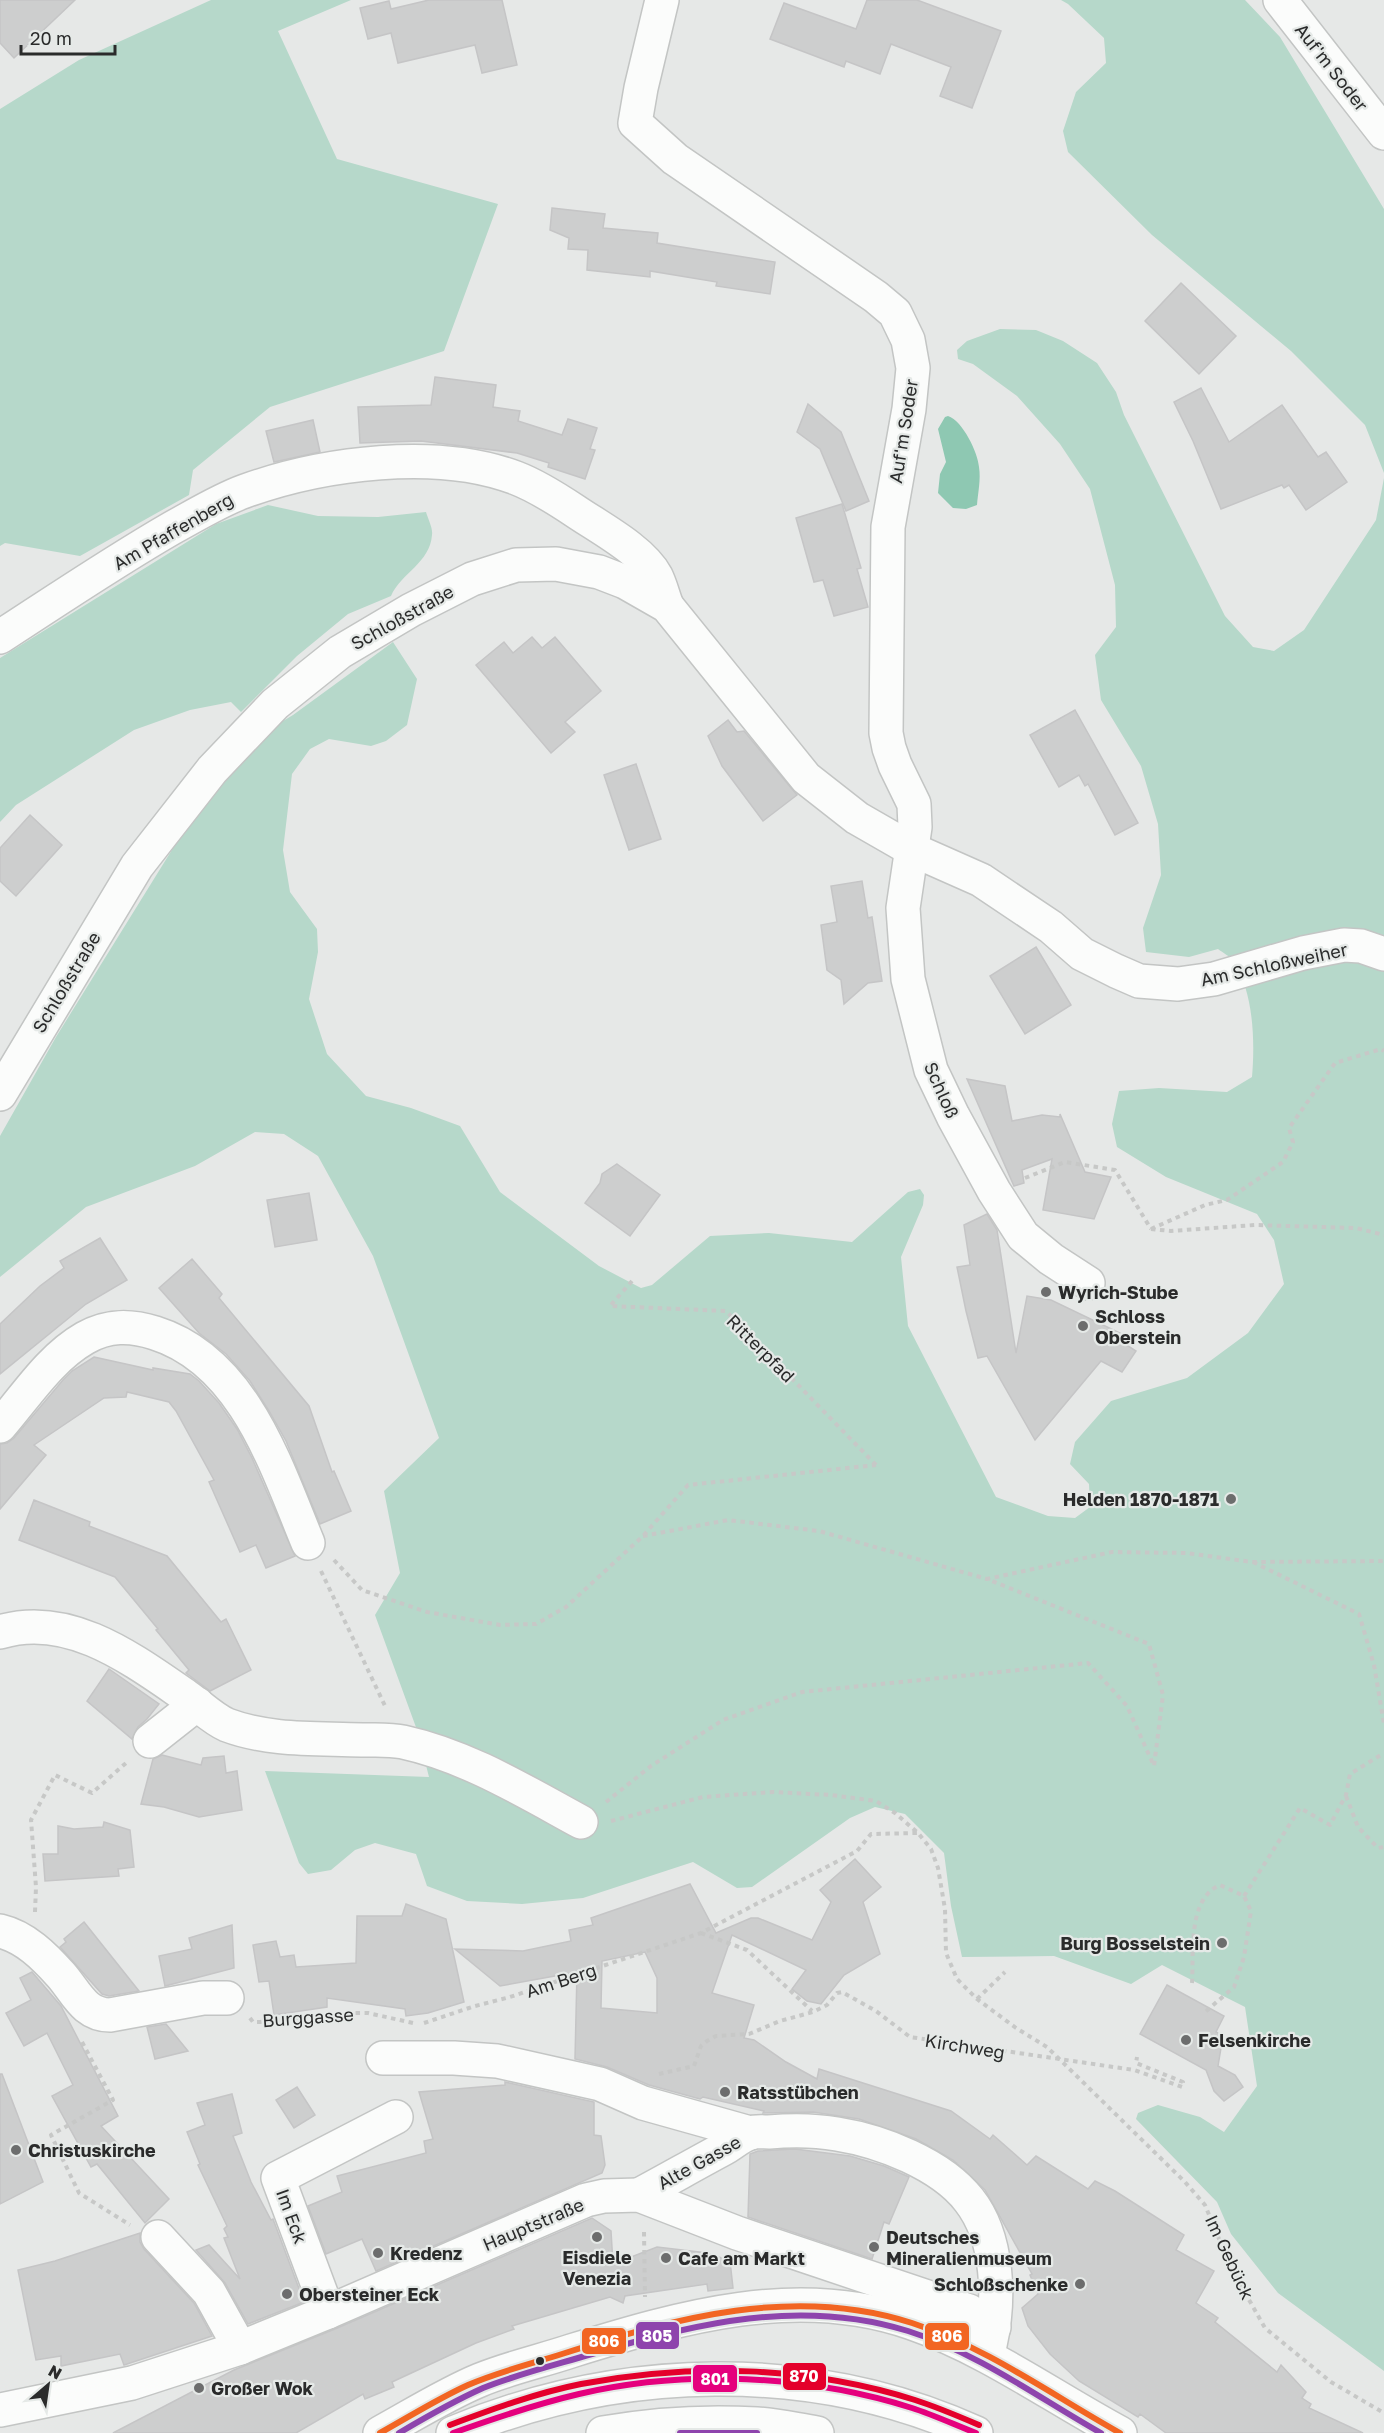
<svg xmlns="http://www.w3.org/2000/svg" width="1384" height="2433" font-family="'Golos Text',sans-serif">
	<style>
		.green { fill: #b6d8ca }
		.water { fill: #8ec8b2 }
		.building { fill: #cdcece; stroke: #c5c5c6; stroke-width: 1.5; fill-rule: evenodd }
		.lines { fill: none; stroke-linecap: round; stroke-linejoin: round }
		.minor-casing { stroke: #c3c5c4; stroke-width: 36 }
		.major-casing { stroke: #c3c5c4; stroke-width: 36 }
		.path { stroke: #c7c8c7; stroke-width: 4; stroke-dasharray: 4.5 4.5; stroke-linecap: butt }
		.minor { stroke: #fbfcfb; stroke-width: 33 }
		.major { stroke: #fbfcfb; stroke-width: 33 }
		.bus-1-casing { stroke: #e5e9e7; stroke-width: 10 }
		.bus-2-casing { stroke: #e5e9e7; stroke-width: 10 }
		.bus-3-casing { stroke: #e5e9e7; stroke-width: 10 }
		.bus-4-casing { stroke: #e5e9e7; stroke-width: 10 }
		.bus-1 { stroke: #f26522; stroke-width: 6 }
		.bus-2 { stroke: #e5007d; stroke-width: 6 }
		.bus-3 { stroke: #8e44ad; stroke-width: 6 }
		.bus-4 { stroke: #e4002b; stroke-width: 6 }
		.poi-dot { fill: #6c6d6d; stroke: #e5e9e7; stroke-width: 2 }
		.bus-dot { fill: #2a2b2b; stroke: #e5e9e7; stroke-width: 2 }
		.labels { text-anchor: middle; dominant-baseline: central; stroke-width: 4.5; stroke-linejoin: round; paint-order: stroke }
		.street-label { font-size: 18px; fill: #2a2b2b; stroke: #e5e9e7 }
		.poi-label { font-size: 18px; font-weight: bold; fill: #2a2b2b; stroke: #e5e9e7; text-anchor: start }
		.line-badge { stroke: #e5e9e7; stroke-width: 2 }
		.badge-label { font-size: 16px; text-anchor: middle; font-weight: bold; fill: #fff }
	</style>
	<rect width="100%" height="100%" fill="#e6e8e7"/>
	<g class="green">
		<path d="M211,0H351L278,31L337,159L498,204L444,351L270,407L193,470L189,495L80,556L5,543L0,546V109L79,60Z"/>
		<path d="M1061,0H1245L1280,37L1384,209V473L1365,425L1291,351L1152,235L1068,152L1063,131L1076,92L1106,63L1104,38L1068,4Z"/>
		<path d="M1000,329L1036,330L1063,341L1097,363L1116,392L1124,415L1225,616L1253,647L1274,651L1304,630L1376,520L1384,478V2371L1278,2293L1231,2234L1217,2202L1136,2119L1138,2113L1158,2105L1200,2117L1224,2132L1257,2086L1245,2007L1162,1965L1131,1984L1054,1956L962,1957L951,1906L944,1853L905,1814L875,1807L850,1818L752,1887L737,1888L693,1862L583,1898L522,1904L467,1901L427,1886L416,1854L375,1843L355,1850L331,1870L308,1874L299,1863L265,1771L429,1777L417,1730L375,1615L400,1573L384,1491L439,1438L373,1256L318,1156L284,1134L255,1132L195,1166L86,1207L0,1277V1136L56,1037L175,845L244,755L263,733L293,715L393,642L417,679L407,725L386,741L371,746L329,739L310,749L292,774L283,850L290,892L317,929L318,952L309,999L327,1054L366,1096L411,1108L460,1126L500,1192L599,1266L641,1288L652,1285L710,1236L769,1233L852,1242L908,1192L920,1189L924,1195L923,1205L901,1257L908,1326L996,1497L1048,1516L1075,1518L1090,1507L1089,1484L1070,1464L1075,1442L1111,1401L1187,1378L1248,1333L1284,1284L1274,1240L1257,1214L1166,1177L1117,1147L1112,1124L1119,1091L1159,1088L1227,1092L1252,1077C1255,1043 1254,991 1233,961C1230,956 1223,953 1218,949L1189,957L1146,952L1143,928L1161,875L1158,824L1141,766L1101,700L1095,655L1116,627L1115,585L1090,489L1060,444L1017,396L973,364L958,359L957,350L967,341Z"/>
		<path d="M268,505L318,516L378,517L426,512C428,519 433,528 432,535C430,563 401,573 391,596L348,614L297,656L241,712L231,702L190,710L134,730L16,805L0,822V658L216,524Z"/>
	</g>
	<path class="water" d="M948,416C963,421 978,453 979,467C981,480 978,492 977,505L966,509L953,508L938,493L940,474L946,462L938,429L945,417Z"/>
	<g class="building">
		<path d="M0,0H75L14,58L0,43Z"/>
		<path d="M429,0H502L517,65L482,73L475,45L398,63L391,33L368,39L360,8L389,1L391,9Z"/>
		<path d="M867,0H917L1001,31L972,108L940,96L951,67L891,44L880,74L846,61L844,67L770,39L784,3L856,29Z"/>
		<path d="M552,208L605,214L603,228L658,233L657,243L775,262L770,294L716,286L717,282L650,271V277L587,270L588,250L568,249L569,238L550,230Z"/>
		<path d="M1181,283L1236,336L1199,374L1145,321Z"/>
		<path d="M435,377L496,385L493,407L520,411L518,421L562,435L568,419L597,428L590,449L595,450L585,479L548,467L549,463L517,453L421,441L360,443L358,407L431,405Z"/>
		<path d="M1201,388L1229,442L1282,405L1318,457L1326,452L1347,482L1306,510L1289,485L1284,488L1282,485L1221,509L1193,441L1174,402Z"/>
		<path d="M808,404L841,432L869,501L846,511L820,449L797,432Z"/>
		<path d="M313,420L320,452L274,462L266,431Z"/>
		<path d="M842,504L861,568L857,569L868,607L834,616L823,580L814,582L796,518Z"/>
		<path d="M532,637L542,648L555,637L601,691L565,722L575,732L551,753L476,665L504,642L513,653Z"/>
		<path d="M1075,710L1138,823L1115,835L1088,784L1085,786L1079,775L1059,787L1030,735Z"/>
		<path d="M728,720L737,732L744,731L797,795L763,821L722,766L708,736Z"/>
		<path d="M636,764L661,839L629,850L604,775Z"/>
		<path d="M30,815L62,845L16,896L0,881V848Z"/>
		<path d="M862,881L868,918L872,917L882,981L868,983L844,1004L841,980L827,970L821,925L837,922L831,886Z"/>
		<path d="M1036,947L1071,1005L1025,1034L990,976Z"/>
		<path d="M967,1079L1005,1086L1012,1121L1042,1115L1060,1117V1114L1085,1172L1111,1177L1094,1219L1043,1210L1052,1159L1022,1170L1024,1183L1014,1186Z"/>
		<path d="M617,1164L660,1195L630,1236L585,1203L600,1183L602,1174Z"/>
		<path d="M309,1193L317,1240L275,1247L267,1200Z"/>
		<path d="M987,1214L997,1230L1016,1353L1027,1296L1051,1300L1120,1333L1117,1339L1136,1351L1122,1372L1101,1361L1035,1440L987,1356L978,1358L966,1311L957,1267L970,1265L964,1225Z"/>
		<path d="M100,1238L127,1280L86,1304L0,1374V1324L40,1286L64,1268L60,1261Z"/>
		<path d="M192,1259L222,1294L219,1298L309,1406L332,1472L334,1471L351,1511L320,1524L286,1441L269,1411L250,1381L226,1354L199,1333L159,1288Z"/>
		<path d="M94,1357L153,1370V1368L190,1374L199,1381L219,1403L237,1429L252,1458L295,1556L266,1568L256,1545L240,1552L209,1482L214,1480L176,1411L169,1402L127,1392L126,1397L104,1398L34,1445L46,1455L0,1509V1444L7,1443L14,1438L63,1380L72,1371Z"/>
		<path d="M34,1500L90,1522L89,1526L167,1556L221,1622L226,1619L251,1670L210,1691L186,1673L189,1670L156,1630L158,1629L115,1577L19,1540Z"/>
		<path d="M109,1669L159,1704L147,1719L138,1727L132,1739L87,1701Z"/>
		<path d="M162,1755L201,1765L203,1758L224,1756L226,1773L237,1771L242,1810L199,1817L164,1807L141,1804L153,1759Z"/>
		<path d="M104,1822L130,1830L134,1867L118,1869L119,1876L45,1881L43,1854H58V1826L74,1829L103,1827Z"/>
		<path d="M855,1859L881,1887L863,1902L880,1954L844,1975L821,2004L807,2001L792,1989L806,1970L732,1935L712,1993L754,2005L744,2038L754,2040L786,2062L817,2079L819,2069L951,2111L990,2139L993,2135L1027,2165L1036,2156L1088,2189L1095,2181L1115,2191L1184,2235L1176,2250L1214,2271L1196,2303L1218,2318L1215,2322L1277,2372L1281,2365L1306,2392L1302,2398L1311,2404L1309,2408L1363,2433H1166L1140,2414L1138,2417L1079,2381L1050,2354L1028,2326L1022,2308L1038,2294L1030,2275L1032,2274L985,2190L953,2160L916,2139L859,2119L813,2112L763,2113L764,2111L703,2097L700,2099L649,2085L607,2067L575,2059L577,1972L500,1986L455,1949L523,1951L571,1941L569,1930L593,1925L591,1918L690,1884L716,1933L751,1918H758L812,1940L831,1902L820,1890ZM645,1952L657,1978V2013L601,2008L602,1961Z"/>
		<path d="M406,1904L446,1919L464,2002L428,2013L406,2016L405,2009L327,1998V2007L274,2015L269,1981L259,1982L253,1945L276,1941L280,1957L294,1955L296,1967L356,1963L357,1916H402Z"/>
		<path d="M84,1922L135,1986L139,1991L109,1996L102,1994L60,1947L66,1942L64,1939Z"/>
		<path d="M232,1925L234,1968L165,1986L159,1956L192,1949L189,1938Z"/>
		<path d="M32,1972L61,2006L118,2116L101,2126L169,2199L145,2223L97,2164L91,2167L52,2096L73,2085L47,2033L24,2046L6,2013L31,2000L20,1978Z"/>
		<path d="M1167,1985L1224,2016L1216,2032L1223,2036L1218,2066L1235,2075L1243,2087L1224,2101L1214,2091L1206,2070L1140,2034Z"/>
		<path d="M166,2024L188,2051L155,2059L147,2027Z"/>
		<path d="M0,2074H2L43,2182L0,2204Z"/>
		<path d="M505,2082L594,2102V2135L601,2136L605,2165L602,2173L376,2271L362,2239L326,2254L308,2206L342,2192L337,2176L426,2153L424,2141L433,2139L419,2092L505,2085Z"/>
		<path d="M297,2087L315,2115L294,2128L276,2100Z"/>
		<path d="M232,2094L242,2133L233,2136L251,2182L271,2220L273,2219L304,2302L248,2324L225,2283L196,2250L209,2245L240,2279L224,2238L228,2237L224,2229L227,2226L198,2165L200,2164L187,2132L205,2125L197,2103Z"/>
		<path d="M795,2149L850,2156L884,2166L909,2177L889,2224L884,2222L872,2259L748,2217L750,2154L758,2151Z"/>
		<path d="M592,2218L611,2231L613,2264L657,2247L708,2253L730,2261L733,2288L708,2291L707,2284L625,2296L623,2303L610,2297L512,2326L514,2329L476,2343L392,2382L394,2387L365,2399L363,2394L296,2433H113L234,2370L335,2329Z"/>
		<path d="M140,2233V2242L144,2249L194,2303L212,2336L124,2365L120,2354L61,2366V2356L36,2360L18,2270L55,2261Z"/>
	</g>
	<g class="lines">
		<g class="minor-casing">
			<g id="minor">
				<path d="M662,0L641,88L635,123L675,159L876,297L895,313L908,340L913,368L909,409L888,527L886,733L889,748L895,765L914,804L915,827L903,908L908,979L931,1070L953,1116L994,1191L1023,1236L1051,1259L1088,1283"/>
				<path d="M1280,0L1384,133"/>
				<path d="M0,637C57,600 113,562 172,528C196,515 220,500 245,491C323,463 437,448 516,478C537,486 557,499 575,511C600,528 642,550 656,576C661,586 663,596 667,606"/>
				<path d="M0,1094L137,866L212,770L275,704L340,652L411,610L472,579L516,565L556,564L599,572L625,582L667,606L806,778L857,818L911,849L981,880L1051,927L1082,954L1116,971L1139,981L1178,984L1214,979L1303,953L1344,945L1361,946L1384,954"/>
				<path d="M0,1426C26,1396 50,1358 85,1338C108,1325 130,1325 155,1333C244,1361 276,1466 308,1543"/>
				<path d="M0,1632C69,1611 132,1659 186,1696C199,1705 213,1719 227,1725C269,1741 318,1738 362,1740C375,1740 390,1739 403,1742C467,1756 524,1791 581,1822"/>
				<path d="M150,1741L197,1704"/>
				<path d="M0,1931C25,1937 44,1956 61,1975C76,1992 84,2015 110,2015L203,1998H227"/>
				<path d="M383,2058H454L497,2061L600,2084L643,2103L750,2133"/>
				<path d="M639,2195C667,2180 695,2164 723,2149C732,2144 742,2135 751,2133C756,2131 763,2132 769,2132C792,2130 814,2130 837,2134C881,2141 941,2164 969,2200C999,2238 1000,2300 990,2345"/>
				<path d="M158,2237L209,2292L240,2348"/>
				<path d="M328,2312L278,2178L396,2117"/>
				<path d="M0,2410L132,2383L240,2348L328,2312L586,2200L604,2196L639,2195L737,2233L969,2311L994,2327"/>
				<path d="M380,2433C413,2415 446,2394 480,2380C509,2368 541,2361 571,2351C681,2317 798,2283 912,2323C987,2349 1051,2396 1120,2433"/>
			</g>
		</g>
		<g class="major-casing">
			<g id="major">
				<path d="M453,2433C618,2364 811,2358 976,2433"/>
				<path d="M603,2433C654,2424 705,2421 757,2424C777,2425 797,2430 817,2433"/>
			</g>
		</g>
		<g class="path">
			<path d="M1025,1178L1065,1162L1115,1170L1151,1229"/>
			<path d="M1151,1229L1205,1205L1227,1200L1283,1162L1293,1142L1289,1128L1335,1063L1381,1049L1384,1051"/>
			<path d="M1151,1229L1171,1231L1255,1225L1356,1228L1384,1235"/>
			<path d="M632,1281L610,1306L726,1311L876,1465"/>
			<path d="M643,1536L728,1520L819,1531L987,1579"/>
			<path d="M334,1560L362,1590L427,1612L500,1625L536,1624L566,1607L643,1536L688,1485L876,1465"/>
			<path d="M1253,1562L1359,1614L1374,1665L1384,1724"/>
			<path d="M321,1571L386,1708"/>
			<path d="M1346,1796L1358,1827L1378,1848L1384,1847"/>
			<path d="M606,1802L651,1766L723,1720L802,1692L1088,1663L1127,1706L1154,1766L1163,1695L1149,1644L987,1579L1112,1552L1186,1553L1252,1562L1384,1561"/>
			<path d="M611,1821L703,1797L773,1792L831,1795L876,1801L895,1813L918,1833L931,1849L938,1868L945,1909L946,1953L957,1979L977,1999L1016,2028L1047,2047L1185,2182L1205,2205L1231,2268L1265,2328L1331,2382L1384,2413"/>
			<path d="M1244,1896L1300,1808L1330,1825L1346,1795L1350,1774L1384,1753"/>
			<path d="M35,1912L36,1887L31,1820L55,1775L92,1793L126,1763"/>
			<path d="M701,1933L747,1950L812,2011"/>
			<path d="M1192,1983C1194,1953 1187,1899 1220,1885L1244,1896L1251,1911L1244,1957L1234,1987L1204,2013"/>
			<path d="M977,1999L1005,1972"/>
			<path d="M250,2018L253,2022H260L350,2013H368L413,2023"/>
			<path d="M424,2023L475,2006L510,1997L701,1933L857,1851L871,1834L918,1833"/>
			<path d="M82,2042L113,2100L51,2135L79,2193L130,2225"/>
			<path d="M659,2074L694,2066L701,2046L707,2041L716,2036L749,2034L780,2021L813,2012L827,2005L837,1993L842,1992L876,2011L910,2037L1134,2070L1182,2087L1183,2082L1136,2063L1137,2057"/>
			<path d="M644,2232L645,2297"/>
		</g>
		<use href="#minor" class="minor"/>
		<use href="#major" class="major"/>
		<g class="bus-1-casing">
			<path id="bus-1" d="M380,2433C409,2417 437,2399 468,2385C498,2372 530,2364 562,2354C675,2318 795,2285 912,2323C986,2347 1052,2395 1120,2433"/>
		</g>
		<g class="bus-2-casing">
			<path id="bus-2" d="M453,2433C495,2418 536,2404 579,2394C687,2369 807,2375 912,2408C934,2415 955,2425 976,2433"/>
		</g>
		<g class="bus-3-casing">
			<g id="bus-3">
				<path d="M399,2433C426,2417 454,2401 483,2388C518,2374 555,2365 592,2354C695,2323 802,2298 908,2331C978,2353 1039,2398 1101,2433"/>
				<path d="M680,2433H757"/>
			</g>
		</g>
		<g class="bus-4-casing">
			<path id="bus-4" d="M450,2425C493,2409 536,2393 581,2384C692,2363 807,2366 915,2400C937,2407 958,2416 979,2425"/>
		</g>
		<use href="#bus-1" class="bus-1"/>
		<use href="#bus-2" class="bus-2"/>
		<use href="#bus-3" class="bus-3"/>
		<use href="#bus-4" class="bus-4"/>
	</g>
	<g class="poi-dot">
		<circle cx="1046" cy="1292" r="6"/>
		<circle cx="1083" cy="1326" r="6"/>
		<circle cx="1231" cy="1499" r="6"/>
		<circle cx="1222" cy="1943" r="6"/>
		<circle cx="1186" cy="2040" r="6"/>
		<circle cx="725" cy="2092" r="6"/>
		<circle cx="16" cy="2150" r="6"/>
		<circle cx="597" cy="2237" r="6"/>
		<circle cx="874" cy="2247" r="6"/>
		<circle cx="378" cy="2253" r="6"/>
		<circle cx="666" cy="2258" r="6"/>
		<circle cx="1080" cy="2284" r="6"/>
		<circle cx="287" cy="2294" r="6"/>
		<circle cx="199" cy="2388" r="6"/>
	</g>
	<circle class="bus-dot" cx="540" cy="2361" r="5"/>
	<g class="labels">
		<g class="street-label">
			<text transform="translate(1332 67) rotate(52)">Auf'm Soder</text>
			<text transform="translate(903 431) rotate(-81)">Auf'm Soder</text>
			<text transform="translate(173 531) rotate(-30)">Am Pfaffenberg</text>
			<text transform="translate(402 617) rotate(-29)">Schloßstraße</text>
			<text transform="translate(1274 964) rotate(-12)">Am Schloßweiher</text>
			<text transform="translate(66 982) rotate(-59)">Schloßstraße</text>
			<text transform="translate(942 1090) rotate(66)">Schloß</text>
			<text transform="translate(761 1348) rotate(45)">Ritterpfad</text>
			<text transform="translate(561 1980) rotate(-18)">Am Berg</text>
			<text transform="translate(308 2017) rotate(-4)">Burggasse</text>
			<text transform="translate(965 2046) rotate(9)">Kirchweg</text>
			<text transform="translate(699 2162) rotate(-29)">Alte Gasse</text>
			<text transform="translate(292 2216) rotate(70)">Im Eck</text>
			<text transform="translate(533 2224) rotate(-23)">Hauptstraße</text>
			<text transform="translate(1230 2257) rotate(65)">Im Gebück</text>
		</g>
		<g class="poi-label">
			<text x="1058" y="1292">Wyrich-Stube</text>
			<text x="1095" y="1316">Schloss<tspan x="1095" dy="21">Oberstein</tspan></text>
			<text x="1219" y="1499" text-anchor="end">Helden 1870-1871</text>
			<text x="1210" y="1943" text-anchor="end">Burg Bosselstein</text>
			<text x="1198" y="2040">Felsenkirche</text>
			<text x="737" y="2092">Ratsstübchen</text>
			<text x="28" y="2150">Christuskirche</text>
			<text x="886" y="2237">Deutsches<tspan x="886" dy="21">Mineralienmuseum</tspan></text>
			<text x="390" y="2253">Kredenz</text>
			<text x="597" y="2257" text-anchor="middle">Eisdiele<tspan x="597" dy="21">Venezia</tspan></text>
			<text x="678" y="2258">Cafe am Markt</text>
			<text x="1068" y="2284" text-anchor="end">Schloßschenke</text>
			<text x="299" y="2294">Obersteiner Eck</text>
			<text x="211" y="2388">Großer Wok</text>
		</g>
	</g>
	<g class="line-badge">
		<rect x="635" y="2321" width="45" height="29" rx="6" fill="#8e44ad"/>
		<rect x="924" y="2322" width="46" height="29" rx="6" fill="#f26522"/>
		<rect x="581" y="2327" width="46" height="28" rx="6" fill="#f26522"/>
		<rect x="782" y="2362" width="45" height="29" rx="6" fill="#e4002b"/>
		<rect x="692" y="2364" width="46" height="29" rx="6" fill="#e5007d"/>
	</g>
	<g class="badge-label">
		<text x="657" y="2342">805</text>
		<text x="947" y="2342">806</text>
		<text x="604" y="2347">806</text>
		<text x="804" y="2382">870</text>
		<text x="715" y="2385">801</text>
	</g>
	<g transform="translate(48 2385) rotate(29)" stroke="#e5e9e7" stroke-width="4.5" paint-order="stroke">
	<path d="M0-4.5L10 22L0 15L-10 22Z" fill="#2a2b2b"/>
	<text y="-9" font-size="16" font-weight="bold" text-anchor="middle" fill="#2a2b2b">N</text>
	</g>
	<path d="M21 45v9h94v-9" fill="none" stroke="#2a2b2b" stroke-width="3"/>
	<text x="30" y="45" font-size="18" fill="#2a2b2b" stroke="#e5e9e7" stroke-width="4.5" paint-order="stroke">20 m</text>
</svg>
